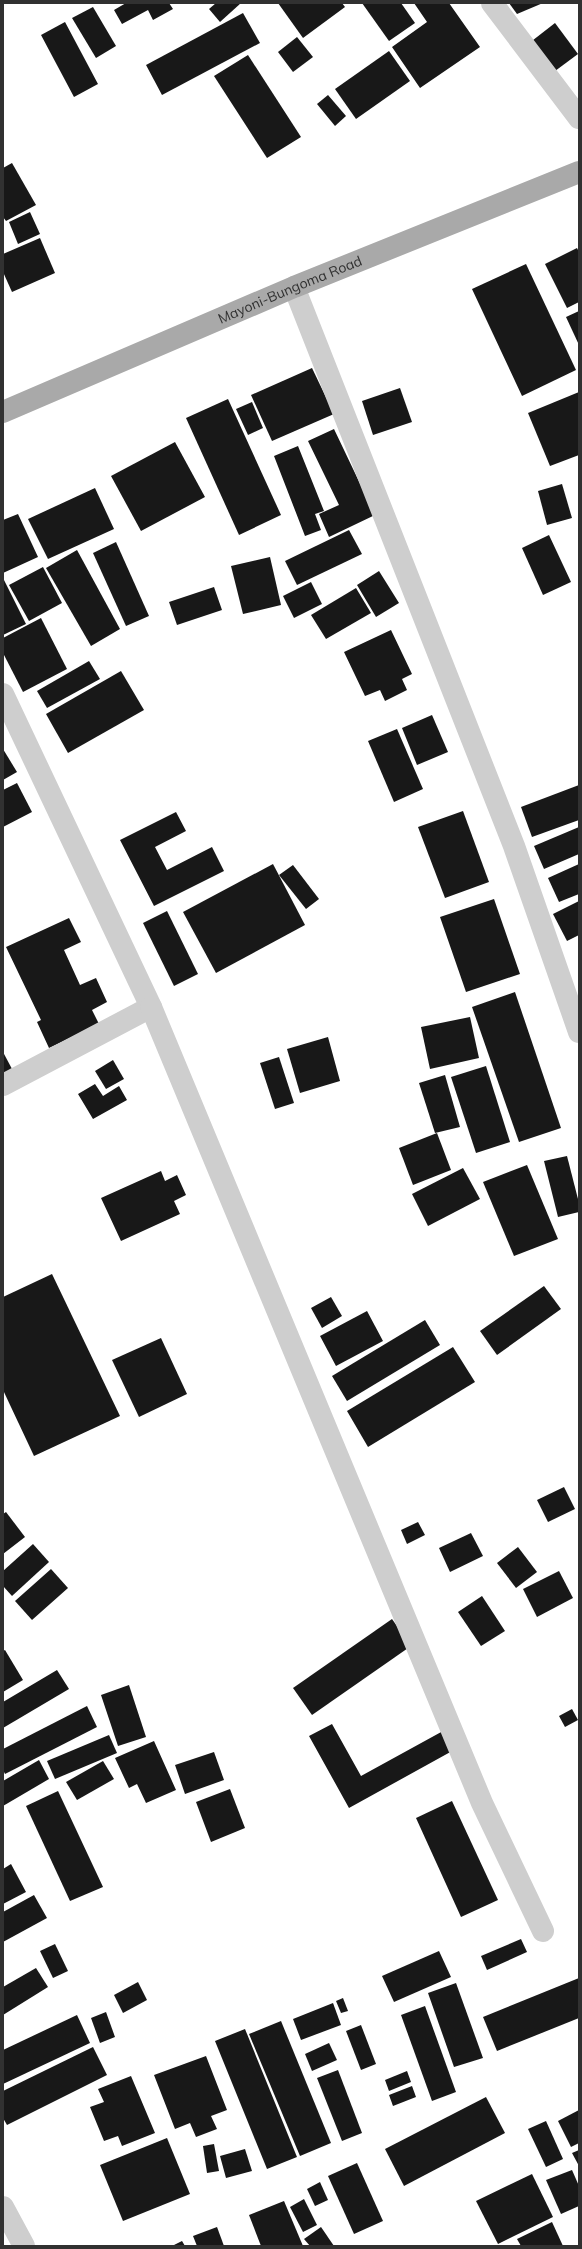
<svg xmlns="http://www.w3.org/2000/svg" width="582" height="2249" font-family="Mulish,sans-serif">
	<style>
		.building { fill: #181818 }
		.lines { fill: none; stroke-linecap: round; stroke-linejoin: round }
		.minor { stroke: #cecece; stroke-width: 22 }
		.primary { stroke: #a9a9a9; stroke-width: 22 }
		.labels { text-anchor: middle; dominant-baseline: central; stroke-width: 4; stroke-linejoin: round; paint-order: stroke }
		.street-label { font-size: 14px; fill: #313131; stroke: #fff }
	</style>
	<rect width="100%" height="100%" fill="#fff"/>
	<g class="building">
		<path d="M126,3H169L173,9L153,20L148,10L122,24L114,10Z"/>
		<path d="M216,3H241L220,22L209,9Z"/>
		<path d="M278,3H342L345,7L303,38Z"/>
		<path d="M362,3H401L415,23L389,41Z"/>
		<path d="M414,3H449L480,47L420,88L392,47L427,22Z"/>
		<path d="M509,3H543L517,14Z"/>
		<path d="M93,7L116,46L96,58L72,18Z"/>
		<path d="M243,13L260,43L162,95L146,65Z"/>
		<path d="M65,22L98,84L74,97L41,35Z"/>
		<path d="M555,23L578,54L551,74L528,44Z"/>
		<path d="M297,37L313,57L293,72L278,52Z"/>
		<path d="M389,51L410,81L356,119L335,89Z"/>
		<path d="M248,55L301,137L267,158L214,76Z"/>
		<path d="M328,95L346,116L335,126L317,104Z"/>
		<path d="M12,163L36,205L6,221L3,217V168Z"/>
		<path d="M30,212L40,234L18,244L9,222Z"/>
		<path d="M40,238L55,273L12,292L3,272V254Z"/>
		<path d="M577,248L579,252V302L567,308L545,264Z"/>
		<path d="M526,264L576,370L522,396L472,289Z"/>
		<path d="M579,311V345L566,317Z"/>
		<path d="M312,368L334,414L272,441L251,395Z"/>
		<path d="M400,388L412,422L373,435L362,401Z"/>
		<path d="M579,392V455L550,466L528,413Z"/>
		<path d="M228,399L281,515L239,535L186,418Z"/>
		<path d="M252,402L263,428L248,435L236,409Z"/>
		<path d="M334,429L375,515L329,537L319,514L339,505L308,441Z"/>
		<path d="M175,442L205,497L141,531L111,476Z"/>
		<path d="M298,446L324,511L315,514L321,530L305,536L274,456Z"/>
		<path d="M562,484L572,518L547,525L538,491Z"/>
		<path d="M95,488L114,529L48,559L28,519Z"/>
		<path d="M18,514L38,557L3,573V520Z"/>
		<path d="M349,530L362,554L297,585L285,561Z"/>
		<path d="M549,535L571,582L543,595L522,548Z"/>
		<path d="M116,542L149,616L126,626L93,553Z"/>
		<path d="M77,550L120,629L91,646L46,568Z"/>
		<path d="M270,557L281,605L243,614L231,566Z"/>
		<path d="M43,567L62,603L29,621L9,585Z"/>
		<path d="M379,571L399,603L376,617L357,585Z"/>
		<path d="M3,578L26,624L3,635Z"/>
		<path d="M311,582L322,604L294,618L283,596Z"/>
		<path d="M214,587L222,610L177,625L169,602Z"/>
		<path d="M356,588L371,613L326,639L311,615Z"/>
		<path d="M41,618L67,669L23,692L3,653V638Z"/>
		<path d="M391,630L412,674L402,679L407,690L385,701L380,690L365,696L344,652Z"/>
		<path d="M89,661L100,679L47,708L37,691Z"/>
		<path d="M121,671L144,710L68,753L46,714Z"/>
		<path d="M432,715L448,752L417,765L402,728Z"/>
		<path d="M397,729L423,789L394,802L368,741Z"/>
		<path d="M3,749L17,772L3,780Z"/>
		<path d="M17,783L32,812L3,827V790Z"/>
		<path d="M579,785V820L532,837L521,807Z"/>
		<path d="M463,811L489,882L445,898L418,827Z"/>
		<path d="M176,812L186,831L155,847L167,870L212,847L224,871L154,906L120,840Z"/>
		<path d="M579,827V854L544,869L534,846Z"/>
		<path d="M273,864L305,925L216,973L183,912Z"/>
		<path d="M579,864V894L559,902L548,878Z"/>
		<path d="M293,865L319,899L306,909L279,875Z"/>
		<path d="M494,899L520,974L466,992L440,917Z"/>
		<path d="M579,901V935L567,941L553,914Z"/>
		<path d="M167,911L198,974L174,986L143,923Z"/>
		<path d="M69,918L81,942L64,950L80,985L96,978L107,1002L92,1010L99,1024L49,1048L37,1022L41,1020L6,947Z"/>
		<path d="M515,992L561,1128L519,1142L472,1007Z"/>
		<path d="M470,1017L479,1058L430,1069L421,1027Z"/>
		<path d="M328,1037L340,1081L300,1093L287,1049Z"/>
		<path d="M3,1052L12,1069L3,1074Z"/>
		<path d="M279,1057L294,1103L275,1109L260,1063Z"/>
		<path d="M113,1060L124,1079L106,1089L95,1071Z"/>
		<path d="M486,1066L510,1142L476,1153L451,1077Z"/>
		<path d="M445,1075L460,1127L435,1133L419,1083Z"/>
		<path d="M95,1084L103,1096L119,1086L127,1100L93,1119L78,1094Z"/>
		<path d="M437,1133L451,1170L413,1185L399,1148Z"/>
		<path d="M567,1156L579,1203V1212L558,1217L544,1161Z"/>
		<path d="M527,1165L558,1239L514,1256L483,1182Z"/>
		<path d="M463,1168L480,1199L428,1226L412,1194Z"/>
		<path d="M161,1171L165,1181L177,1175L186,1195L174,1201L180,1214L121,1241L101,1198Z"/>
		<path d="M52,1274L120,1416L34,1456L3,1390V1297Z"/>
		<path d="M544,1286L561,1309L497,1355L480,1331Z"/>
		<path d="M331,1297L342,1316L322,1328L311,1308Z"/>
		<path d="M367,1311L383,1341L336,1366L320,1336Z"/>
		<path d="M425,1320L440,1345L347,1401L332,1376Z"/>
		<path d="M161,1338L187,1394L139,1417L112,1360Z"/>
		<path d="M453,1347L475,1382L368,1447L347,1411Z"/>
		<path d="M564,1487L575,1509L548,1522L537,1500Z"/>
		<path d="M6,1512L25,1537L3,1554V1514Z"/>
		<path d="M418,1522L425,1535L407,1544L401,1530Z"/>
		<path d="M471,1533L483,1556L450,1572L439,1548Z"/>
		<path d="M33,1544L49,1562L12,1596L3,1586V1571Z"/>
		<path d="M518,1547L537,1572L516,1588L497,1563Z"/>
		<path d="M51,1569L68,1588L32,1620L15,1601Z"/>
		<path d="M559,1571L573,1598L537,1617L523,1589Z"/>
		<path d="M482,1596L505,1631L481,1646L458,1612Z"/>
		<path d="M392,1619L411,1646L312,1715L293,1688Z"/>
		<path d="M5,1650L23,1680L3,1692V1651Z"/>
		<path d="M57,1670L69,1689L3,1728V1702Z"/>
		<path d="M129,1685L146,1737L118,1746L101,1695Z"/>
		<path d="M87,1706L97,1727L5,1774L3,1770V1749Z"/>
		<path d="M572,1709L578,1720L565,1727L559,1716Z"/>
		<path d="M332,1724L361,1776L443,1731L454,1750L349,1808L309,1736Z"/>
		<path d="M109,1735L117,1753L55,1779L47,1761Z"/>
		<path d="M154,1741L176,1790L146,1803L137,1784L129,1788L115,1758Z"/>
		<path d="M214,1752L224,1780L185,1794L175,1765Z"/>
		<path d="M39,1760L49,1779L3,1806V1781Z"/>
		<path d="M103,1761L114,1779L77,1800L66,1782Z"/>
		<path d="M230,1789L245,1828L211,1842L196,1802Z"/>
		<path d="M58,1791L103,1887L70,1901L26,1806Z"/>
		<path d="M452,1801L498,1900L461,1917L416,1818Z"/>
		<path d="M11,1864L26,1892L3,1904V1869Z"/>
		<path d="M34,1895L47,1918L3,1942V1912Z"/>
		<path d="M521,1939L527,1952L487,1970L481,1956Z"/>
		<path d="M55,1944L68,1971L53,1978L40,1951Z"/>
		<path d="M439,1951L451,1977L394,2002L382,1976Z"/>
		<path d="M36,1968L48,1987L3,2015V1987Z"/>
		<path d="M579,1978V2018L497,2051L483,2017Z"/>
		<path d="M138,1982L147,2000L123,2013L114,1995Z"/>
		<path d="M456,1983L483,2058L454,2067L428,1993Z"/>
		<path d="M343,1998L348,2011L341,2013L336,2001Z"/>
		<path d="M333,2003L341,2025L301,2040L293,2019Z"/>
		<path d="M425,2006L456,2092L432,2101L401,2015Z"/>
		<path d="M106,2012L115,2037L100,2043L91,2018Z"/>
		<path d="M77,2015L90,2043L3,2084V2050Z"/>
		<path d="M281,2021L331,2143L300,2156L249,2034Z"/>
		<path d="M361,2025L376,2064L361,2070L346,2031Z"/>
		<path d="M245,2029L297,2157L267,2169L215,2041Z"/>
		<path d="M329,2043L337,2060L312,2071L305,2054Z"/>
		<path d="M93,2047L107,2075L7,2125L3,2118V2091Z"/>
		<path d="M206,2056L227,2110L211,2116L217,2129L196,2137L190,2123L175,2129L154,2075Z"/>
		<path d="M338,2070L362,2133L342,2141L317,2078Z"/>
		<path d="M407,2071L411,2082L389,2091L385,2080Z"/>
		<path d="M131,2076L155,2133L122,2146L118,2136L104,2141L90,2107L104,2102L98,2089Z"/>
		<path d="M412,2086L416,2097L393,2106L389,2095Z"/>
		<path d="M486,2097L505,2133L404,2186L385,2149Z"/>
		<path d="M579,2110V2143L571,2147L558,2121Z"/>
		<path d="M546,2121L563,2159L546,2167L528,2129Z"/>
		<path d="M167,2138L190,2194L123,2221L100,2165Z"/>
		<path d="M214,2144L219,2171L207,2173L203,2146Z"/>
		<path d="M245,2149L252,2171L226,2178L220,2156Z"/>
		<path d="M579,2150V2166L572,2153Z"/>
		<path d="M357,2163L383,2221L354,2234L328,2176Z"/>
		<path d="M572,2170L579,2186V2206L561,2214L546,2180Z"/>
		<path d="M532,2174L553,2217L498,2244L476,2201Z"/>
		<path d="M320,2182L328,2200L315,2206L307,2189Z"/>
		<path d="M304,2199L317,2225L303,2232L290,2207Z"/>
		<path d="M284,2201L303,2246H261L249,2215Z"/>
		<path d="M552,2222L563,2246H521L517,2239Z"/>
		<path d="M217,2227L224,2246H197L193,2236Z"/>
		<path d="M321,2227L334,2246H310L304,2239Z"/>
		<path d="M182,2241L185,2246H172Z"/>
	</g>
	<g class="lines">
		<g class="minor">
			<path d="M492,3L579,118"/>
			<path d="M294,287L514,846L579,1032"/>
			<path d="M3,694L151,1007L3,1085"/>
			<path d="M151,1007L482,1803L543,1931"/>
			<path d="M3,2207L24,2246"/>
		</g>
		<path class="primary" id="s1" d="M3,412L294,287L579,172"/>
	</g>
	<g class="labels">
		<g class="street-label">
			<text stroke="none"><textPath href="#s1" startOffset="312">Mayoni-Bungoma Road</textPath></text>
		</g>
	</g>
	<rect width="582" height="2249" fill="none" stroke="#313131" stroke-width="8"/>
</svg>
